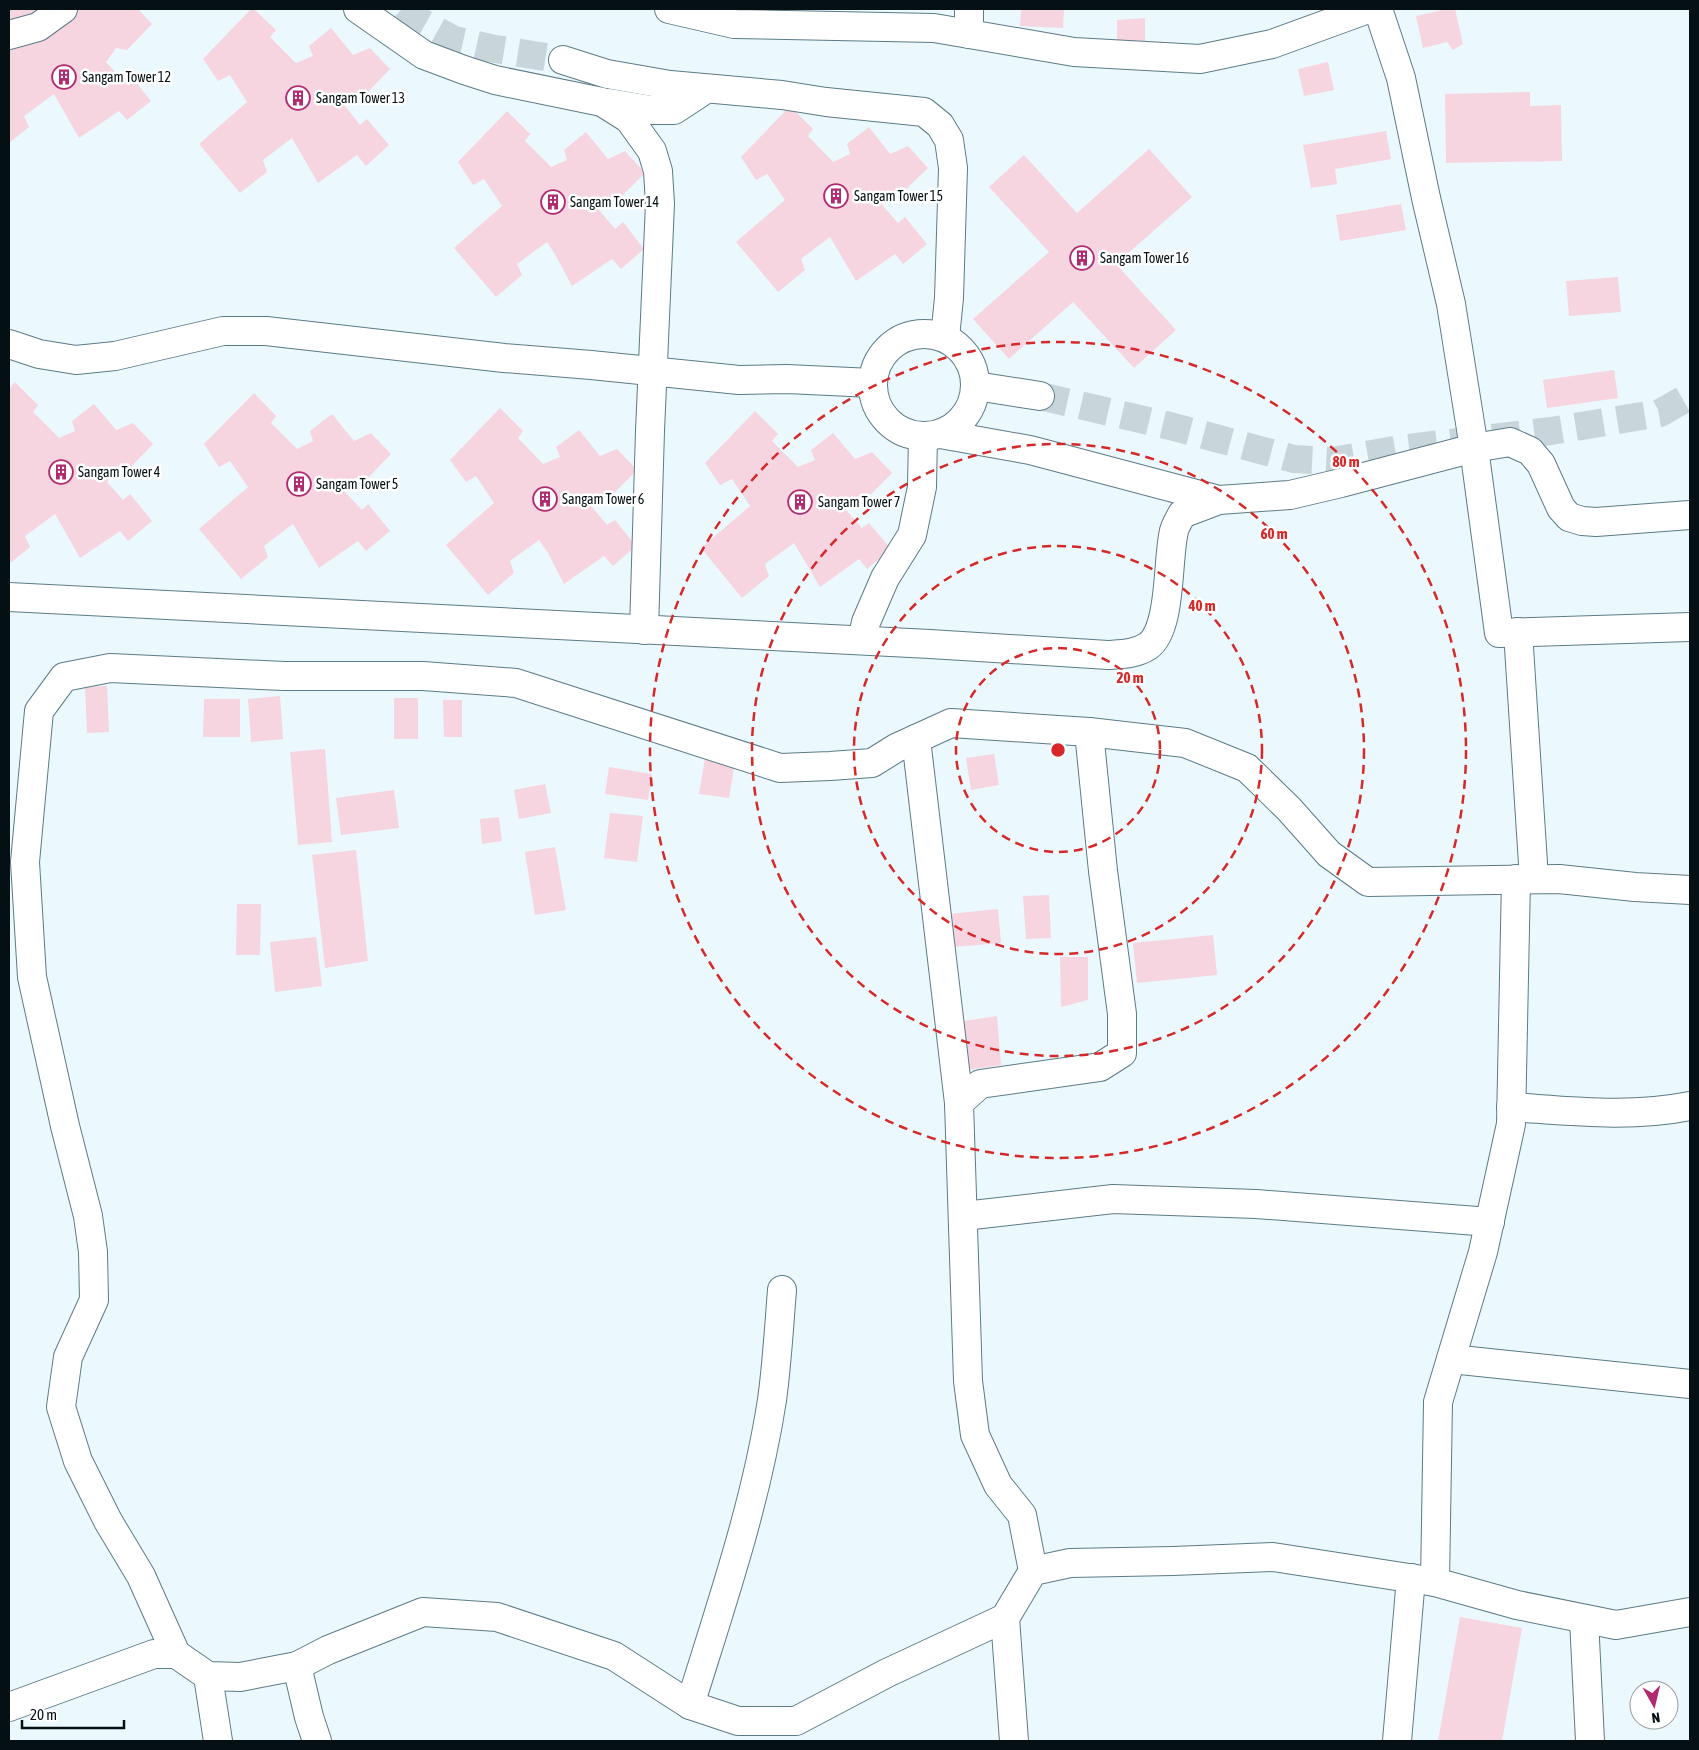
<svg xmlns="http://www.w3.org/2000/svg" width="1699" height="1750" font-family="'Asap Condensed',sans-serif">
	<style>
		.building { fill: #f6d4e0 }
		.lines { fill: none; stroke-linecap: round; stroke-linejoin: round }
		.minor-tunnel { stroke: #c8d6db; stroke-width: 28; stroke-dasharray: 28 14; stroke-linecap: butt }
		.minor-casing { stroke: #5b7b87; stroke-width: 30 }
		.minor { stroke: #fff; stroke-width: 28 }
		.ring { fill: none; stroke: #d62828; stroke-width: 2.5; stroke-dasharray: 9 6 }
		.labels { text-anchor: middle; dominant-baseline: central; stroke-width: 5; stroke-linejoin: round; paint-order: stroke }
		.poi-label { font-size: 14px; fill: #041014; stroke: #fff; text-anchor: start }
		.centre { fill: #d62828; stroke: #fff; stroke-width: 2.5 }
		.ring-label { font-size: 15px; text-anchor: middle; font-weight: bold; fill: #d62828; stroke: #fff; stroke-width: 5; stroke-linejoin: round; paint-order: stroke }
	</style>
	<rect width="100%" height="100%" fill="#ebf9fe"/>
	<g class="building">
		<path d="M9,9H113L115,10L119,9H138L152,24L127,50L116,48L106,62L122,80L129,74L151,101L127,120L119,111L79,138L54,94L24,116L29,127L9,143Z"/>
		<path d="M251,9H254L276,30L270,37L296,63L313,56L309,46L331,28L353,55L370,48L390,69L365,95L355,93L345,106L360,125L367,119L389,145L366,166L357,155L318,183L292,138L263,160L267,172L240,193L199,144L247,102L230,75L218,81L203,59Z"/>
		<path d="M1021,9H1064L1063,28L1020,26Z"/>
		<path d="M1447,9H1455L1463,44L1453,50L1447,42L1423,48L1416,16Z"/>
		<path d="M1145,18V41L1117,42V20Z"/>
		<path d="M1328,62L1334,90L1304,96L1298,69Z"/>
		<path d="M1530,92V106L1561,105L1562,161L1446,163L1445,94Z"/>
		<path d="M790,106L813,129L808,136L833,162L850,154L847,144L869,127L890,154L908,146L928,168L902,193L893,191L882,205L898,223L905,217L927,244L903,264L895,254L856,281L830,237L801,259L805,270L778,292L736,242L785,200L767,174L756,180L741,157Z"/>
		<path d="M507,111L530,134L525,141L551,167L567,160L564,150L586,132L608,159L625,151L645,173L620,198L609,197L599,210L615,229L623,222L644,249L621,269L612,259L572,286L556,256L547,242L517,264L522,275L496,297L454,248L502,206L484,179L473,185L458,162Z"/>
		<path d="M1386,131L1391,159L1335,169L1337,184L1311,188L1303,145Z"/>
		<path d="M1149,149L1192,197L1116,264L1176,330L1134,368L1073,302L1009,359L973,319L1049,252L989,187L1024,155L1077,213Z"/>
		<path d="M1401,204L1406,230L1340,241L1336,215Z"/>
		<path d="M1618,277L1621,312L1569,316L1566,281Z"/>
		<path d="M1614,370L1618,398L1547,408L1543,380Z"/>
		<path d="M15,382L38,405L33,412L59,438L75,431L72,421L94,404L116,430L133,423L153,444L128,470L117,468L107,482L123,500L130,494L152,521L128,541L120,531L80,558L55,514L25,536L30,547L9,564V478L10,477L9,475V389Z"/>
		<path d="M254,393L276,416L271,423L297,449L313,441L310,431L332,414L354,441L371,433L391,454L366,480L356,478L345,492L362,510L368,504L390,531L366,551L358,541L319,568L293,524L264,546L268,557L241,579L199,529L248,487L230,461L219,467L204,444Z"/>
		<path d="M500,408L523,431L518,438L543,464L560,457L556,447L579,430L600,456L617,449L637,470L612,495L601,494L592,507L607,525L615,520L636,546L613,566L604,556L564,584L548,553L539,540L510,561L514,573L488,595L446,545L494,503L476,476L466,482L450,460Z"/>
		<path d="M755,411L778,434L772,441L798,467L815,460L811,450L833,433L855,459L872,452L892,473L867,498L857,497L846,510L862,528L869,523L891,549L867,569L859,559L820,587L794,543L765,564L769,576L742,598L701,548L750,506L732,479L720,485L705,463Z"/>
		<path d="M107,686L109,732L87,733L85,687Z"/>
		<path d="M280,696L283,739L251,742L248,699Z"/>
		<rect x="394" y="698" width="24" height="41"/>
		<path d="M204,699H240V737H203Z"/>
		<path d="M443,700H462V737H444Z"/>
		<path d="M325,749L332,842L298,845L290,752Z"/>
		<path d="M994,754L999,785L971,790L966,758Z"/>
		<path d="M705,758L735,762L729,798L699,794Z"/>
		<path d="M609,767L652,774L648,800L605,794Z"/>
		<path d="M545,784L551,813L519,819L514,790Z"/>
		<path d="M394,790L399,828L341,835L336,798Z"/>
		<path d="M610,813L643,816L637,862L604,858Z"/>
		<path d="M499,817L502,841L482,844L480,819Z"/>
		<path d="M555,847L566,910L535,915L525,852Z"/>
		<path d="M356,850L368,961L325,968L312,855Z"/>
		<path d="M1049,895L1051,938L1026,939L1023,896Z"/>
		<path d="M237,904H261L260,955H236Z"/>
		<path d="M998,909L1001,943L953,947L949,914Z"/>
		<path d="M1213,935L1217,975L1137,983L1133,943Z"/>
		<path d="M316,937L322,986L275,992L270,942Z"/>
		<path d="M1060,957H1088V1000L1061,1007Z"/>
		<path d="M997,1016L1001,1065L967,1070L964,1021Z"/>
		<path d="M1460,1617L1522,1628L1502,1741H1438Z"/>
	</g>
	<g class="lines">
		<g class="minor-tunnel">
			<path d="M402,9L407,14L454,40L490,48L563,60"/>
			<path d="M1040,396L1170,426L1294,459L1333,461L1399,449L1551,431L1660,413L1690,396"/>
		</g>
		<g class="minor-casing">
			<g id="minor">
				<path d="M358,9L424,55L464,70L495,80L602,102L629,119L652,151L658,171L660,204L650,431L644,630"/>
				<path d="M669,9L734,24L934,28L1074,52L1200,59L1272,44L1368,9"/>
				<path d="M969,9V34"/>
				<path d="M1378,9L1401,78L1426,198L1451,304L1474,448L1499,633L1690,627"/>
				<path d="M9,35L38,27L63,9"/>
				<path d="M563,60L607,74L670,85L782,95L826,102L924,112L940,125L949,140L953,168L949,298L945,337"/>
				<path d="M609,103L651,110H674L706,89"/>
				<circle cx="924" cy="385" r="51"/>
				<path d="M9,344L39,354L76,360L115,356L223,331H266L504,358L591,365L739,380L787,379L872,383"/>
				<path d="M976,386L1040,396"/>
				<path d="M940,434L1030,450L1219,500"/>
				<path d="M9,597L930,644L1108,655C1122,654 1136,654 1148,646C1172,629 1167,559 1174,531C1175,526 1179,520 1182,514L1219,500L1290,495L1341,483L1474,448L1510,442L1530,451L1541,464L1561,508L1569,517L1582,521L1596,522L1690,515"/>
				<path d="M1518,632L1534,879"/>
				<path d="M862,640L866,622L885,578L912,535L922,487L923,436"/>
				<path d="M916,739L959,1103"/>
				<path d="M1511,1107C1572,1111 1630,1118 1690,1106"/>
				<path d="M964,1216L1113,1199L1256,1204L1490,1222"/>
				<path d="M1451,1359L1690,1384"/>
				<path d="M1033,1571L1022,1515L998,1485L975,1435L968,1381L959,1103L980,1084L1100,1067L1122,1053V1014L1103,871L1089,732"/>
				<path d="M1435,1582L1438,1402L1483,1252L1511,1124L1516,879"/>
				<path d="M1005,1618L1014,1741"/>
				<path d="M1584,1619L1590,1741"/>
				<path d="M176,1654L141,1576L108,1521L78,1461L61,1407L68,1357L94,1300L93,1252L88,1216L65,1126L32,977L25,862L39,711L64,677L110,668L284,676H423L516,683L780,768L830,766L872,763L896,748L951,723L1089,732L1185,743L1247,768L1289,809L1329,854L1368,882L1559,879L1635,887L1690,890"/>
				<path d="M297,1666L309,1717L317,1741"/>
				<path d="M208,1676L218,1741"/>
				<path d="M690,1705C721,1605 756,1504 772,1400C777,1364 779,1327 782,1290"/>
				<path d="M9,1707L154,1654H176L208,1676L240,1677L297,1666L328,1650L423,1612L497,1617L614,1656L690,1705L738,1721H796L887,1673L1005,1618L1033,1571L1070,1563L1173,1561L1273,1557L1435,1582L1517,1605L1616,1625L1690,1612"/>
				<path d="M1397,1741L1411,1578"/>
			</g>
		</g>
		<use href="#minor" class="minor"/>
	</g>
	<g class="ring">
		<circle cx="1058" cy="750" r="102"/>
		<circle cx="1058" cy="750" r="204"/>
		<circle cx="1058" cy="750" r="306"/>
		<circle cx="1058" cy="750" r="408"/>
	</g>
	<defs>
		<g id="building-ring" transform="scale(1.25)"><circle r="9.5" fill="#fff" stroke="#b02a6f" stroke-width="1.5"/><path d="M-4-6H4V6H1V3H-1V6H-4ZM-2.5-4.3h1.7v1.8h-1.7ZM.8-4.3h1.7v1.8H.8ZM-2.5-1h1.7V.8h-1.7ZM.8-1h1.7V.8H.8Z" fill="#b02a6f"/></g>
	</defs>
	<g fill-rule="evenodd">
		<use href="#building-ring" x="64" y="77"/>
		<use href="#building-ring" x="298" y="98"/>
		<use href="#building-ring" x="836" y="196"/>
		<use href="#building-ring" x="553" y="202"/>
		<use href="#building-ring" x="1082" y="258"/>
		<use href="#building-ring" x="61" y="472"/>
		<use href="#building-ring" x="299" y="484"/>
		<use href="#building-ring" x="545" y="499"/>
		<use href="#building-ring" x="800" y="502"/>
	</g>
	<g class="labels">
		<g class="poi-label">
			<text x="82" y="77">Sangam Tower 12</text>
			<text x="316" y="98">Sangam Tower 13</text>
			<text x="854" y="196">Sangam Tower 15</text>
			<text x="570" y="202">Sangam Tower 14</text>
			<text x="1100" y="258">Sangam Tower 16</text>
			<text x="78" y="472">Sangam Tower 4</text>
			<text x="316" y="484">Sangam Tower 5</text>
			<text x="562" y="499">Sangam Tower 6</text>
			<text x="818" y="502">Sangam Tower 7</text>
		</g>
	</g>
	<circle cx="1058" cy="750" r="8" class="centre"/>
	<g class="ring-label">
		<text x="1346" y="467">80 m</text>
		<text x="1274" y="539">60 m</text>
		<text x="1202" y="611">40 m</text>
		<text x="1130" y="683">20 m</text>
	</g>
	<rect width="1699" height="1750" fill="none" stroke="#041014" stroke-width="20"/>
	<g transform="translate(1654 1705) rotate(172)"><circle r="24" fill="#ffffff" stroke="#9b9fa1"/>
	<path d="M0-4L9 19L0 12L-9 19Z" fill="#b02a6f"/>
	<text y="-8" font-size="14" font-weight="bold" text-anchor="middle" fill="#041014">N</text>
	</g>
	<path d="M22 1720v8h102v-8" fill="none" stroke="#041014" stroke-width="2.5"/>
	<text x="30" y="1720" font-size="15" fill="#041014" stroke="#ffffff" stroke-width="4" paint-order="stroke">20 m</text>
</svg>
